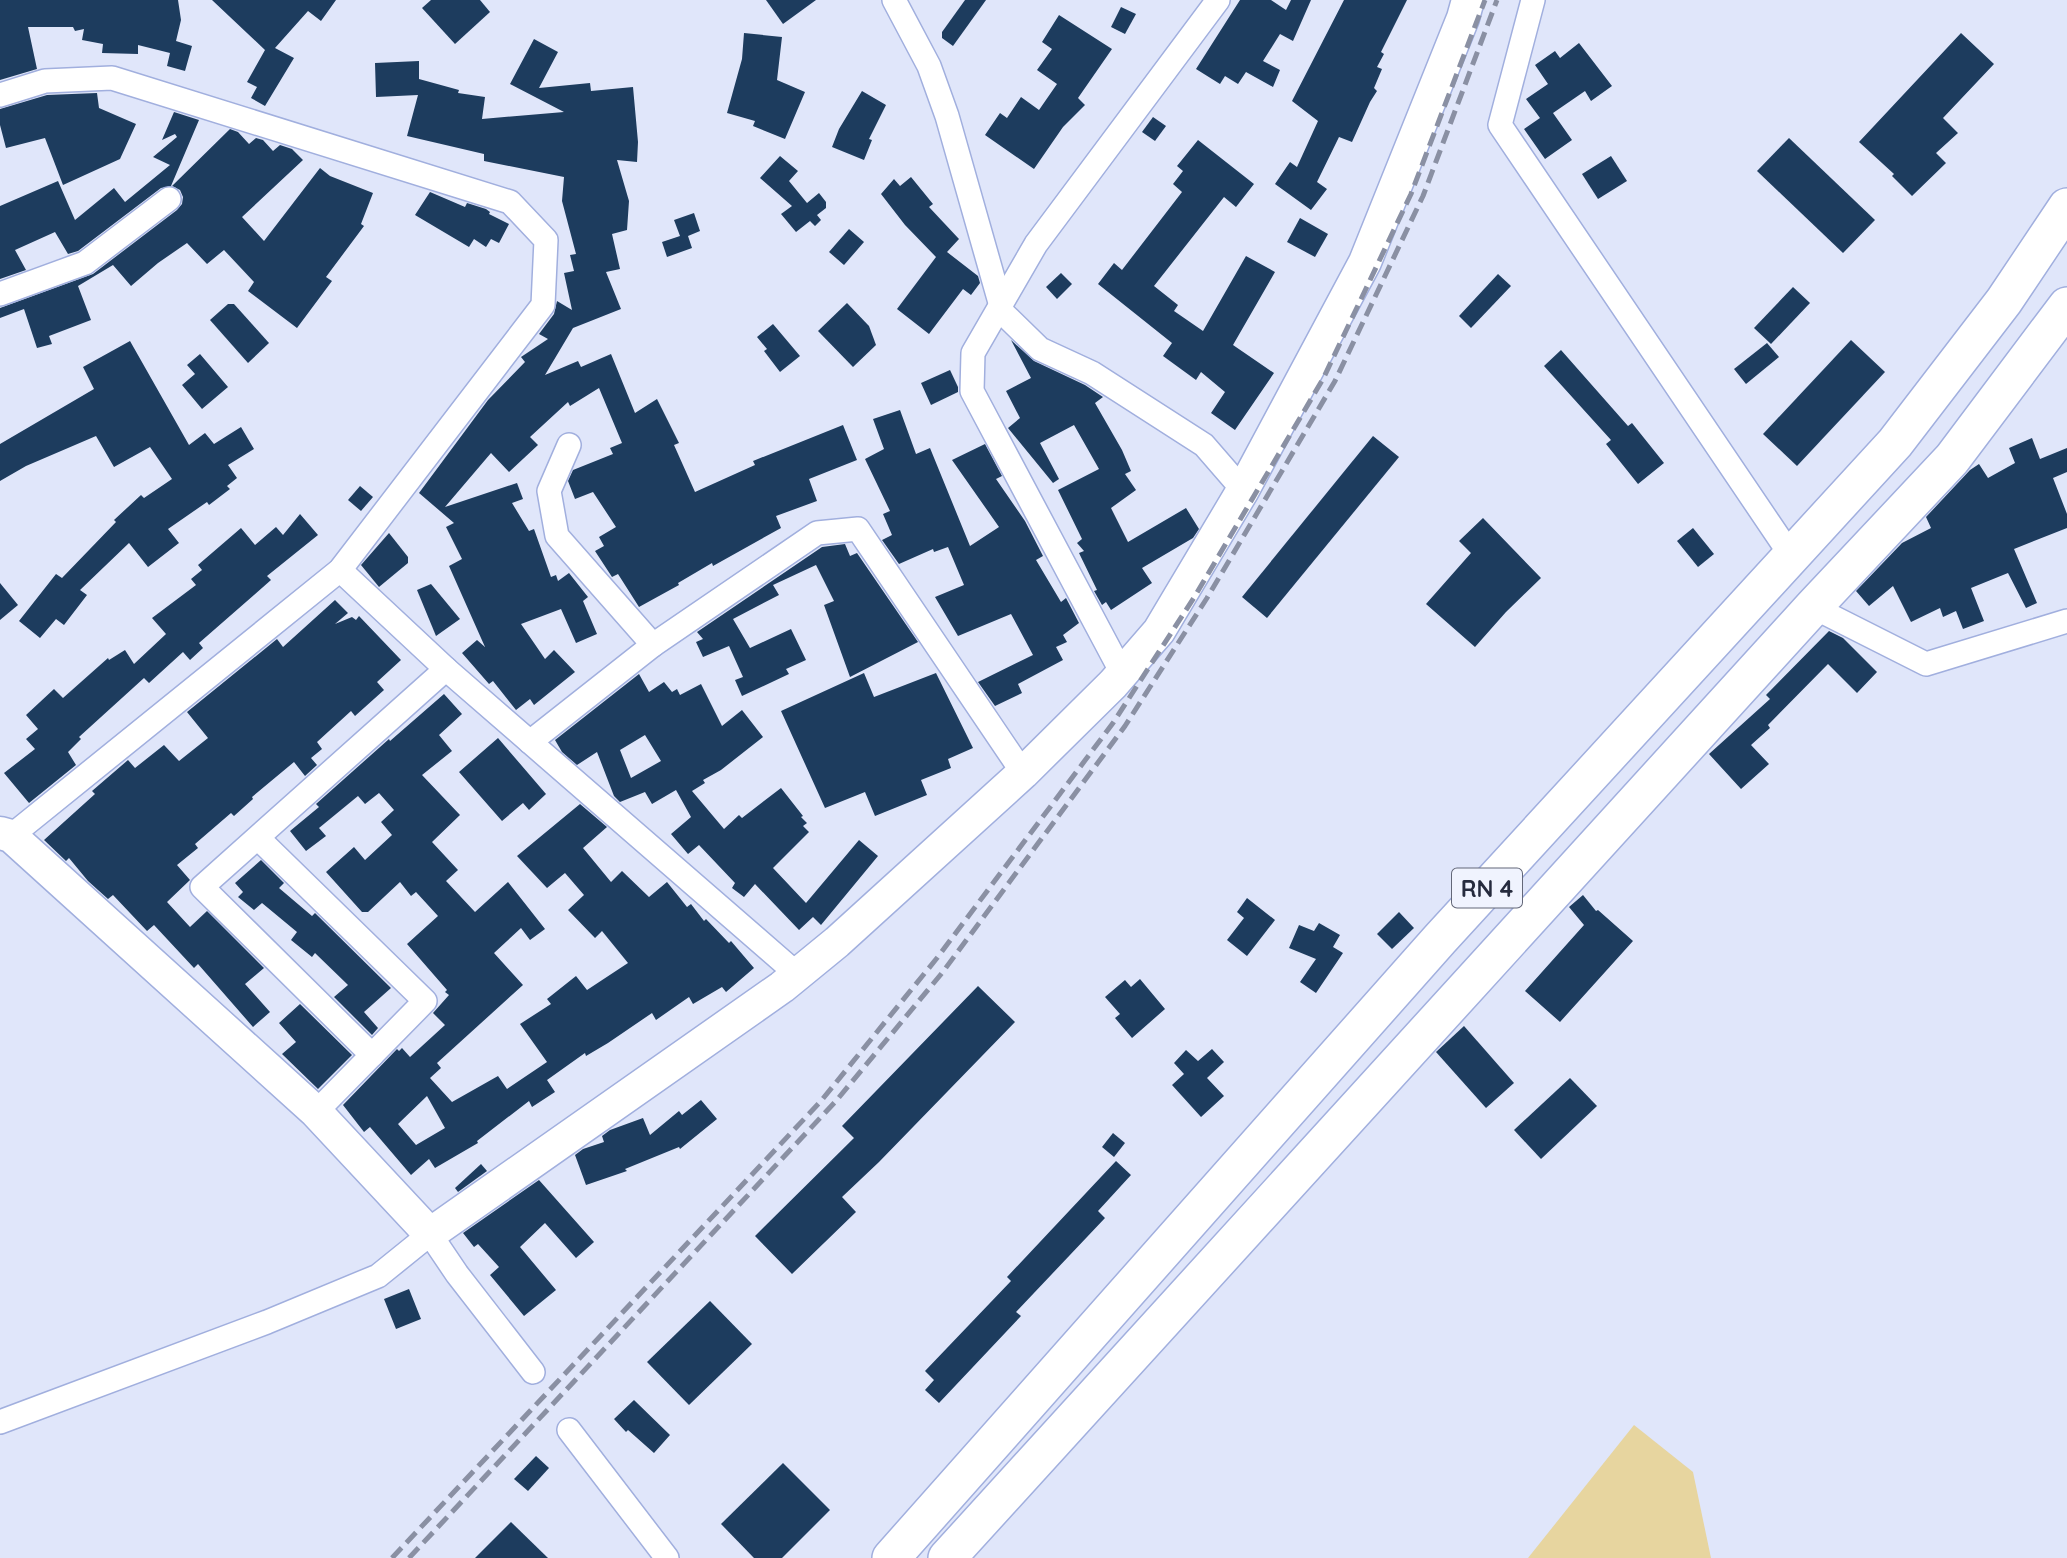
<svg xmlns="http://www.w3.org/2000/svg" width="2067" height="1558" font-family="Quicksand,sans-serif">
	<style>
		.green { fill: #e7d59f }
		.building { fill: #1d3c5e; fill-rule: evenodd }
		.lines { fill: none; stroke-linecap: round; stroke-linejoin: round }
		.minor-casing { stroke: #a1afde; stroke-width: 26 }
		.secondary-casing { stroke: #a1afde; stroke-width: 35 }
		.trunk-casing { stroke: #a1afde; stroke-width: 40 }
		.minor { stroke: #fff; stroke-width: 23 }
		.secondary { stroke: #fff; stroke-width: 32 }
		.trunk { stroke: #fff; stroke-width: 37 }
		.rail { stroke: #8a90a3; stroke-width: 5; stroke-dasharray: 14 7; stroke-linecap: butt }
		.labels { text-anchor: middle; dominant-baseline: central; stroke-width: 7; stroke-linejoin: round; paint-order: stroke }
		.shield { fill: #f0f3fe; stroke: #636778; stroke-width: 2 }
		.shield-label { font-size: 23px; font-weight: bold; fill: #262b3e }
	</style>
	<rect width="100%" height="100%" fill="#e0e6fa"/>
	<path class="green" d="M1634,1425L1693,1472L1711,1558H1528Z"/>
	<g class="building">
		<path d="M0,0H178L181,20L176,41L192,46L185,71L167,66L170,53L138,45V54L102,53L103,44L82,40L84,29L75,31L73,27H28L37,69L0,80Z"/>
		<path d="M212,0H336L321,21L308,11L275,48L294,58L265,106L251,98L257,87L247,82L265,50Z"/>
		<path d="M431,0H480L490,12L455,44L422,8Z"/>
		<path d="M766,0H816L783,24Z"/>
		<path d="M965,0H986L953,46L942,38V32Z"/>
		<path d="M1240,0H1271L1286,10L1291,0H1311L1293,41L1280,34L1263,61L1280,70L1273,87L1246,72L1238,84L1225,76L1220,84L1196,69Z"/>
		<path d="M1344,0H1407L1381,52L1384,54L1377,67L1382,69L1374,88L1377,91L1370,102L1352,142L1339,137L1317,182L1327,189L1311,210L1275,184L1290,162L1297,167L1318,121L1292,101Z"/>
		<path d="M1121,7L1136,14L1125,34L1111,27Z"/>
		<path d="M1059,15L1112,49L1078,98L1085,105L1063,127L1034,169L985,135L1000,113L1007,118L1021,97L1039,110L1057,84L1037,70L1052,49L1042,42Z"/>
		<path d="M744,33L782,37L777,80L805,92L785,139L753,126L755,121L727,113L742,59Z"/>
		<path d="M1961,33L1994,64L1943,118L1958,133L1936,153L1946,163L1912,196L1892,176L1894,174L1859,142Z"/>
		<path d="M534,39L558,52L539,88L590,83L591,91L633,87L638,142L637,162L617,160L629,201L627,230L612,234L620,269L606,272L621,309L573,328L545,375L578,361L581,367L611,354L635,413L657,399L679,443L674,445L695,492L755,465L753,461L843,425L857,460L809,479L817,501L776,516L781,528L713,566L712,563L678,583L679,585L639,607L618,574L612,577L595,551L604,546L599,537L616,527L593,492L575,499L568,481L573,470L613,454L610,448L622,443L599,388L570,406L568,402L530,437L538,445L509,472L491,453L445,507L517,483L523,499L512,503L529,531L534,529L551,577L556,575L558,581L569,573L588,597L583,601L597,634L576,643L561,609L521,624L545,659L554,650L575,672L534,705L530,699L516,710L493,681L489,684L462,653L477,640L485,647L449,566L462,559L446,527L454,523L419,493L488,400L525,362L521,357L548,339L539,334L554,314L557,301L572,310L564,273L574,271L570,255L576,254L562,201L564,177L484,161V154L407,136L418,95L376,97L375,63L419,61V79L459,90L458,93L485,97L482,119L564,112L510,84Z"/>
		<path d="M1579,43L1612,86L1591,101L1585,91L1553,113L1572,140L1545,159L1524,129L1540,118L1526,99L1548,84L1535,65L1555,51L1560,58Z"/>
		<path d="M862,91L886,105L869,139L872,140L864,160L832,147L839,129Z"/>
		<path d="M97,93L99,108L136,124L120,159L63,185L45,138L6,148L0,125V109L47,95Z"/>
		<path d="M174,112L199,120L171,186L161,188L78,251L68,254L55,232L15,250L26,270L0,279V206L58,181L75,220L114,188L125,202L170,165L153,157L177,137L175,134L162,140Z"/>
		<path d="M1153,117L1166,126L1155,141L1142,132Z"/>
		<path d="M230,129L238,132L249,144L256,138L263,140L273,151L280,145L292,149L303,160L242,217L264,241L320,168L330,176L373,193L361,224L364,226L326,277L332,281L297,328L248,291L254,282L224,250L207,264L187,243L158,263L131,286L113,265L78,286L91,320L49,336L52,344L37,348L24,309L0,318V308L93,274L177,210L182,204L183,197L180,190L172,186Z"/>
		<path d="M1789,138L1875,220L1843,253L1757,171Z"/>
		<path d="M1198,140L1254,184L1236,207L1224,197L1154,286L1178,305L1174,311L1203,331L1246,256L1275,272L1233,345L1274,373L1235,430L1211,413L1225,392L1201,372L1196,380L1163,356L1172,343L1098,284L1114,263L1122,270L1182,192L1173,184L1183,171L1177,166Z"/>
		<path d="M780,156L798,171L789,181L807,203L819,193L826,202V208L817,215L821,220L815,226L810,221L796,232L781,214L792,206L760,178Z"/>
		<path d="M1611,156L1627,181L1598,199L1582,174Z"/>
		<path d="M911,177L933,204L929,207L959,239L947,252L978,276L980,283L971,295L963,289L929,334L897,309L936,257L905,225L881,194L894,179L900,186Z"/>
		<path d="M430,192L465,207L467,203L486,209L490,212L489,214L509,224L499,243L491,239L486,247L474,239L469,247L415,215Z"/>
		<path d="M694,213L700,231L688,236L692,248L667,257L662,242L680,236L674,220Z"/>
		<path d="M1300,218L1328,234L1315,257L1287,242Z"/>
		<path d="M849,229L864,242L844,265L829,252Z"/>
		<path d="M1061,273L1072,284L1057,299L1046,287Z"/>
		<path d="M1498,274L1511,286L1471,328L1459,316Z"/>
		<path d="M1793,287L1810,303L1771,344L1754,328Z"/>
		<path d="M847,303L869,326L876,345L853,367L818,331Z"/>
		<path d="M228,304H234L269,343L248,363L210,320Z"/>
		<path d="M773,324L800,356L780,372L764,351L767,349L757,337Z"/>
		<path d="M1011,340L1034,361L1085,385L1103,397L1095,403L1122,450L1131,471L1125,474L1136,490L1111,508L1128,542L1186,508L1199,529L1193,538L1142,568L1152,583L1111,610L1106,602L1102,605L1094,591L1097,590L1079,553L1084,551L1077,543L1082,539L1058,490L1099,469L1074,425L1040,443L1059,479L1053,483L1008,428L1020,418L1006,391L1031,378Z"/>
		<path d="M1851,340L1885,372L1797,466L1763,434Z"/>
		<path d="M130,341L189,445L205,433L214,444L241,427L254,449L228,465L237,478L227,486L230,489L209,505L207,502L168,529L179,543L148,567L129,543L80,590L87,595L64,625L56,619L40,638L19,621L56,574L62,578L116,522L114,520L141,495L144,498L172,479L150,447L114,467L96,436L26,466L0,481V444L94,389L83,367Z"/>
		<path d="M1767,343L1779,357L1746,384L1734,369Z"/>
		<path d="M1561,350L1628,426L1632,423L1664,463L1638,484L1606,444L1611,440L1544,366Z"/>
		<path d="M200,354L228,387L202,409L182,385L195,374L187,365Z"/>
		<path d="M950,370L958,387V392L931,405L921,383Z"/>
		<path d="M900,410L916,454L930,448L970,546L999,527L952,460L985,444L1002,476L996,479L1025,521L1043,556L1036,560L1061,602L1066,598L1079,623L1063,635L1067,642L1056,647L1063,660L1018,684L1022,693L995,706L978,682L1033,655L1011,614L958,636L935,597L964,585L948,547L934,552L933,549L899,564L882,540L892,535L883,514L890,511L865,459L884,449L873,419Z"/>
		<path d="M1373,436L1399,457L1267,618L1242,597Z"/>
		<path d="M2032,438L2040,459L2067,448V472L2053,478L2067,514V528L2014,549L2037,603L2026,608L2008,573L1971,588L1984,621L1963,629L1956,611L1943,617L1940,608L1911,622L1893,586L1869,606L1856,591L1902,543L1931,528L1926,517L1970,470L1979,464L1988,478L2015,463L2009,448Z"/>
		<path d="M360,486L373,497L361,511L348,500Z"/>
		<path d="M300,514L318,535L267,576L271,580L199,643L203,648L190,660L183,652L149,683L144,678L79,737L81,739L68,752L76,765L29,803L4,773L35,749L26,739L38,729L26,715L54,689L63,698L108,658L109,660L125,650L134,664L166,634L152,618L196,585L191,579L202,570L198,565L241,528L255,545L276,527L283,535Z"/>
		<path d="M1483,518L1541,578L1506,612L1475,647L1426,604L1471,553L1459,541Z"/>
		<path d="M1693,528L1714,554L1698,567L1677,541Z"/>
		<path d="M389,533L408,557V563L379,587L361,565Z"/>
		<path d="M845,544L850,556L857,553L918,642L850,677L824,605L834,601L816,565L773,585L779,595L733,619L750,648L791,629L806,660L786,669L789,674L742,696L735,680L743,677L729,646L703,657L696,642L703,639L697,632L822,547Z"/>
		<path d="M0,583L18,605L0,620Z"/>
		<path d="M431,584L460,619L436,636L417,590Z"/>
		<path d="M335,600L348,613L335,624L352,617L356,620L359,616L401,660L377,682L384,690L355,716L351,711L317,742L322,749L311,758L317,765L305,776L294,762L252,797L253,799L234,816L231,813L195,844L198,848L177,865L190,880L167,902L190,927L207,911L264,968L245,984L270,1012L253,1027L198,964L194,968L154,925L147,931L113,895L108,899L88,881L69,858L66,861L44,840L95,794L92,791L128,760L135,768L164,745L179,761L208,738L187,712L277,639L283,647Z"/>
		<path d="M1829,631L1843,638L1877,672L1857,693L1828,664L1768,725L1770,728L1751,745L1769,764L1741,789L1709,754L1770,699L1766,695Z"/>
		<path d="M864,673L874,697L936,673L973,748L948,759L951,768L921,780L927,795L875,816L865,792L825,808L781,711Z"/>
		<path d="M639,674L649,692L664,682L672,692L677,689L680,695L701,684L722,726L742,710L763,737L721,770L703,780L705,783L692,791L724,829L739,815L742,818L781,788L803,816L801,817L807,823L803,826L809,832L773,868L806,903L859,840L878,856L821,925L813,917L799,930L755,884L744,897L732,888L735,883L699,845L688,854L671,834L691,817L676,790L652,804L645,792L620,802L614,796L597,752L577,765L562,752L555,740ZM645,735L661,761L631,778L620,750Z"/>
		<path d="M444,694L462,714L439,735L452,751L422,775L460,815L432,842L458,870L446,881L475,912L508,882L545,929L530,940L521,928L494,953L523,985L437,1063L441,1068L430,1078L452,1102L498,1076L507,1089L547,1062L520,1024L551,1004L547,999L576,976L587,990L628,963L602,931L595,938L568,910L584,895L565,873L547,888L517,856L580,804L607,827L583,848L611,882L622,871L649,897L667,882L687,907L691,904L704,921L706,919L729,943L731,941L754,968L726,992L722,987L693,1004L689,997L656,1020L652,1013L608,1043L586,1056L585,1053L547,1080L555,1092L532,1107L529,1101L477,1141L478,1143L435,1168L429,1159L411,1175L370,1127L364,1132L343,1105L397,1049L399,1051L402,1048L410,1057L445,1025L433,1013L449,995L445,992L447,990L407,944L438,916L416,892L411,896L400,882L368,912H362L326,872L354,847L365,860L392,835L381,822L394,810L379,793L365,804L358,796L319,828L326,836L306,851L290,831L319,807L316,804L389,739L390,741ZM427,1096L445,1128L416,1145L398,1124Z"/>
		<path d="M498,738L546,794L529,810L523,803L502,821L459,772Z"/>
		<path d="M261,860L284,883L279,888L312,916L315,913L391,988L364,1012L378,1028L372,1035L334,997L348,985L315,953L312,957L291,940L297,932L262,903L254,910L238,897L243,892L235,883Z"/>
		<path d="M1583,895L1596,911L1598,910L1633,941L1560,1022L1525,991L1584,925L1569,907Z"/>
		<path d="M1247,898L1275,920L1247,956L1227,940L1244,918L1237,912Z"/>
		<path d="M1399,912L1414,928L1392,949L1377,934Z"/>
		<path d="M1319,923L1340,935L1333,947L1343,953L1316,993L1300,982L1316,959L1289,948L1299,925L1314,931Z"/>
		<path d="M1140,979L1165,1009L1132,1038L1115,1018L1120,1014L1105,997L1125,980L1131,987Z"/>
		<path d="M978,986L1015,1022L879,1162L842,1197L856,1212L792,1274L755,1236L854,1138L842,1126Z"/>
		<path d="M300,1004L352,1055L318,1089L282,1054L296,1042L279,1023Z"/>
		<path d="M1464,1026L1514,1083L1486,1108L1436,1052Z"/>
		<path d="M1212,1049L1224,1062L1207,1078L1224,1096L1201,1117L1172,1085L1184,1074L1174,1063L1186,1050L1198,1061Z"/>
		<path d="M1570,1078L1597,1106L1541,1159L1514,1130Z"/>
		<path d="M701,1100L717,1119L680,1149L679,1147L625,1169L627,1171L586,1185L575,1155L583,1149L604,1142L602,1136L610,1130L643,1118L650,1135L679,1111L682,1115Z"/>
		<path d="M1113,1133L1125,1143L1114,1157L1102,1147Z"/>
		<path d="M1116,1161L1131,1175L1098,1211L1105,1218L1016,1312L1021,1316L939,1403L925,1390L934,1380L925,1371L1011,1281L1007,1277Z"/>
		<path d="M481,1164L487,1171L458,1192L455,1188Z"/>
		<path d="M539,1180L594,1242L576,1258L545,1223L520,1247L556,1290L524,1316L490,1275L499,1267L478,1244L474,1247L463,1233Z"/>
		<path d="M409,1289L421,1319L396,1329L384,1299Z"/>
		<path d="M710,1301L752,1344L689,1405L647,1362Z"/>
		<path d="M634,1400L670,1435L654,1453L628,1430L626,1432L614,1419Z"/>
		<path d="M536,1456L549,1468L528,1491L514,1479Z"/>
		<path d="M783,1463L830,1510L782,1558H754L721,1524Z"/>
		<path d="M511,1522L548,1558H475Z"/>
	</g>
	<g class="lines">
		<g class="minor-casing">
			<g id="minor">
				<path d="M894,0L929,66L947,116L1003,313L1040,349L1092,373L1204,445L1243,490"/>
				<path d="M1533,0L1500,125L1792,557"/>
				<path d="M0,95L45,81L112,78L510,202L546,240L543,305L340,570L11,836"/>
				<path d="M0,294L85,263L169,199"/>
				<path d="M569,445L549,491L557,536L653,645"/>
				<path d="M340,570L446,669L797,974"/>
				<path d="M1813,607L1926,664L2067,621"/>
				<path d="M1122,673L972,391L973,353L1036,244L1218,0"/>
				<path d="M530,742L653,645L817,533L858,529L1023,773"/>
				<path d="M258,838L425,1001L316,1112"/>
				<path d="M372,1055L202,887L446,669"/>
				<path d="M0,1422L267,1322L378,1276L430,1234L457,1274L533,1372"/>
				<path d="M569,1430L667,1558"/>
			</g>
		</g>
		<g class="secondary-casing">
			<path id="secondary" d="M0,833L11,836L316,1112L430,1234L782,987L837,942L1023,773L1113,684L1159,631L1243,490L1365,262L1463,18L1468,0"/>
		</g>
		<g class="trunk-casing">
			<g id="trunk">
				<path d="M891,1558L1440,939L1895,443L2004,301L2067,207"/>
				<path d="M947,1558L1813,607L1952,459L2067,306"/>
			</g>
		</g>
		<use href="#minor" class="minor"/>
		<use href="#secondary" class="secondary"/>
		<use href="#trunk" class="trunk"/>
		<g class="rail">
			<path d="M392,1558L821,1101L937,958L1113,723L1195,596L1323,379L1411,194L1485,0"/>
			<path d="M409,1558L836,1101L942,973L1125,726L1207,598L1335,381L1423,196L1497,0"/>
		</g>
	</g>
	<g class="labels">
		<rect class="shield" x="1452" y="868.5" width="70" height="39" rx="5"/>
		<g class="shield-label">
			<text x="1487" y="888">RN 4</text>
		</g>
	</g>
</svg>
